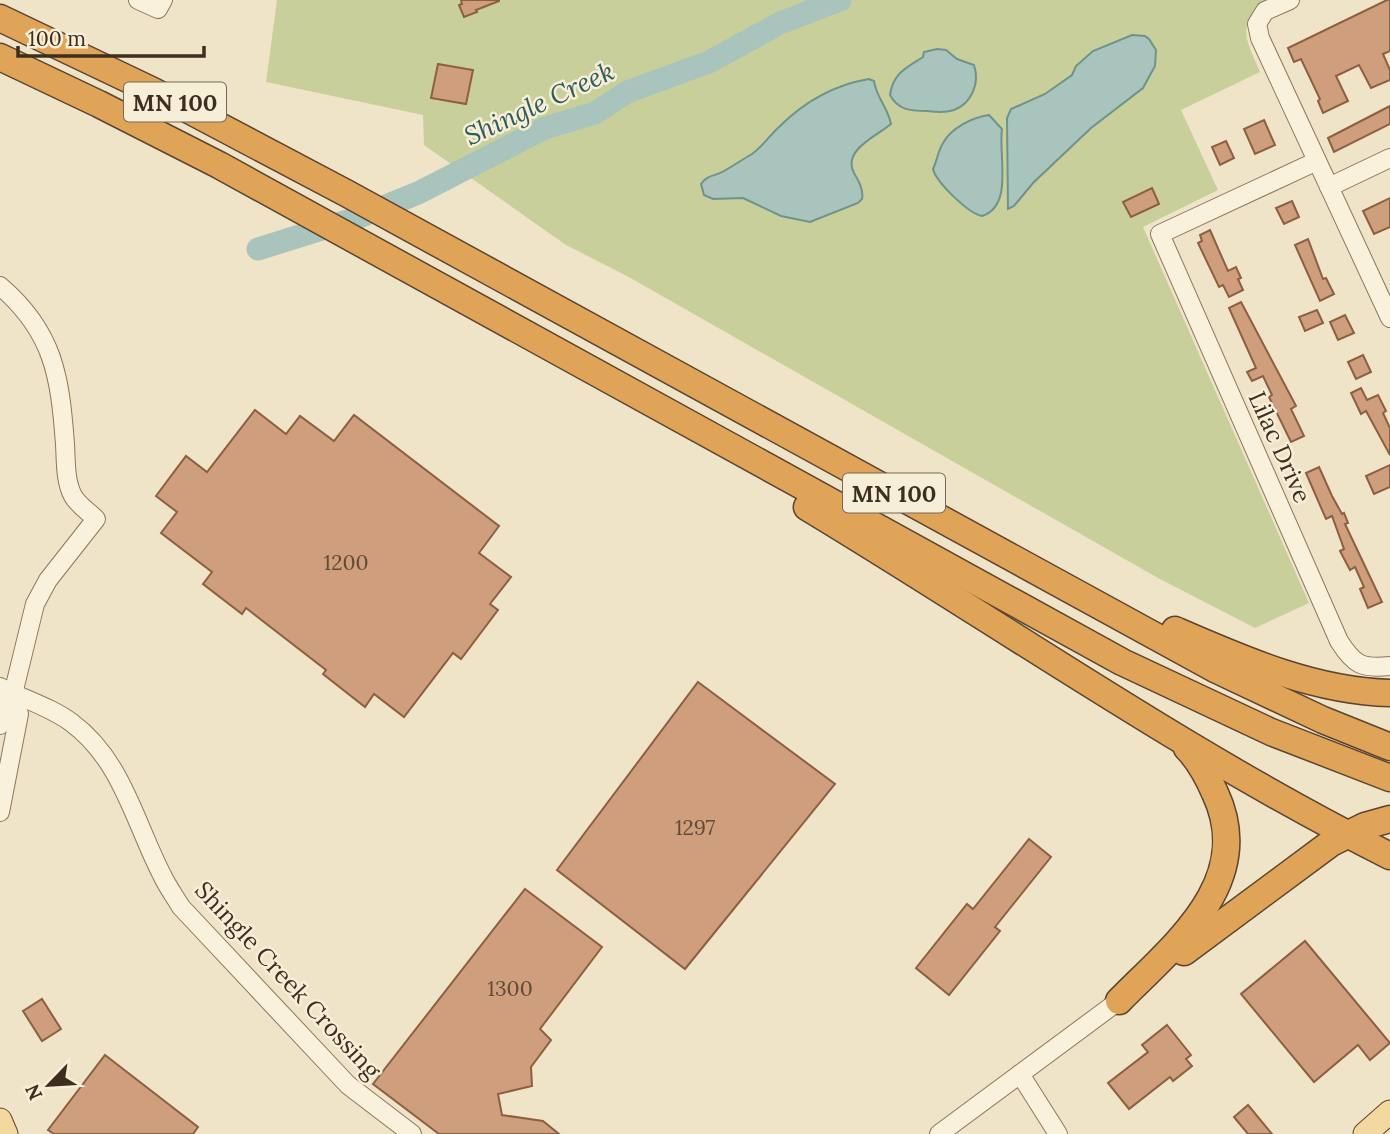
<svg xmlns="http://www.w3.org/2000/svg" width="1390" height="1134" font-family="Lora,serif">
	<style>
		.green { fill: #c9cf9b }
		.water { fill: #a9c4bc; stroke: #6f938a; stroke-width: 2 }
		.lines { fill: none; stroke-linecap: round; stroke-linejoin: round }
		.river { stroke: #a9c4bc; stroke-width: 23 }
		.building { fill: #cf9f7d; stroke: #8d5f41; stroke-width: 2 }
		.minor-casing { stroke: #8d765c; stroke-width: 20 }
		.major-casing { stroke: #5b4430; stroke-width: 25 }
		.highway-casing { stroke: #5b4430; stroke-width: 29 }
		.minor { stroke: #faf1dc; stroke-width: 18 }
		.major { stroke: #f3d9a0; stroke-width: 23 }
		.highway { stroke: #e0a458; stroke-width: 26 }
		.labels { text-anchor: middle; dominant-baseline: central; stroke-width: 5; stroke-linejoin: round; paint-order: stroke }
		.number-label { font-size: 21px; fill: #624a37 }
		.shield { fill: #f7eed8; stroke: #756857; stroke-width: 2 }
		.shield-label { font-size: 23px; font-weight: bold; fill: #3d2e20 }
		.street-label { font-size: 24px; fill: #3d2e20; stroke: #f7eed8 }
		.water-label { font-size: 26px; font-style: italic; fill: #2f5d5a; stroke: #f7eed8 }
	</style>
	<rect width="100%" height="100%" fill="#f0e4c8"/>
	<path class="green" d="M277,0H1277C1234,21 1244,35 1260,72L1181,110L1218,190L1143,227L1309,603L1255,628L1158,578L627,276L566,245L424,145L423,115L266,82Z"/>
	<g class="water">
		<path d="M1132,35L1145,36L1149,39L1156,50L1155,66L1143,88L1091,128L1033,183L1014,206L1008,209L1007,118L1011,109L1045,94L1072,75L1076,66L1093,51Z"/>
		<path d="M937,49L946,50L957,59L974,65C980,83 972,103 954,110C944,113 936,112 927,111C910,111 898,110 890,95C893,73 906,68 923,57L924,52Z"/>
		<path d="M869,79L874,81C876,97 888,108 891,124C877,136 842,150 854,173C859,181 864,190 862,199L858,203L810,222L781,216L743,198L713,199L704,195L701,184C708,174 714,177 724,171C733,166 743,159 752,154C763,146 769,136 779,127C804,102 833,85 869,79Z"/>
		<path d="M989,115L1002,129C998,155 1014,206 982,216C969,214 936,182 933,169C937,161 938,151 943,143C951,128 973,117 989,115Z"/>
	</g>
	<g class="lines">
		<path class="river" d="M258,249L354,219L418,193L545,128L595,113L627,92L709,62L780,23L840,0"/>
	</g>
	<g class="building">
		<path d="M461,0H499V1L476,10L477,12L464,17L459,5L462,4Z"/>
		<path d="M1387,0H1390V51L1383,54L1390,70V80L1371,88L1359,65L1336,76L1348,101L1323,113L1318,101L1320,99L1301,59L1294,62L1288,48Z"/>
		<path d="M438,64L473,70L466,104L431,98Z"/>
		<path d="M1390,106V124L1334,152L1328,138Z"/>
		<path d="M1264,120L1275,145L1255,154L1244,129Z"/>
		<path d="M1226,141L1234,158L1220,165L1212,147Z"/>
		<path d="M1152,188L1159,204L1131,217L1123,202Z"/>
		<path d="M1390,198V227L1374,234L1363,211Z"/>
		<path d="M1292,201L1299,217L1284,224L1276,208Z"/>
		<path d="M1210,230L1228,271L1236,267L1241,278L1238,279L1243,290L1229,297L1223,285L1219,287L1198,243L1202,241L1200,235Z"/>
		<path d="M1308,239L1323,279L1326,278L1334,294L1320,301L1295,245Z"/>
		<path d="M1241,302L1296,406L1291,409L1304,436L1291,442L1269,397L1272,395L1263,376L1252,381L1247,372L1256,368L1229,308Z"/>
		<path d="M1317,310L1323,323L1305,331L1299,317Z"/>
		<path d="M1345,315L1354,333L1338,340L1330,322Z"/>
		<path d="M1363,355L1371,372L1356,379L1348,362Z"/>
		<path d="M1361,388L1367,400L1378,395L1386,411L1383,413L1390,428V455L1366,411L1361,414L1351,393Z"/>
		<path d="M255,410L286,434L300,416L334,441L354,415L499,526L479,553L511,577L490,604L498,610L461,659L453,653L404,717L374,694L365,707L323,674L326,670L246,608L242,614L203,584L212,572L161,533L177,512L156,496L186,456L207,472Z"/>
		<path d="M1390,465V487L1374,494L1366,476Z"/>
		<path d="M1319,467L1332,496L1342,514L1344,513L1348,523L1345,524L1382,602L1368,608L1360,589L1364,587L1355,567L1350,570L1340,551L1344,549L1332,516L1326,519L1306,473Z"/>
		<path d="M698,682L835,784L685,969L557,870Z"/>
		<path d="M1029,839L1051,857L995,927L1000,931L949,995L916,968L967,904L973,909Z"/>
		<path d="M525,889L602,947L540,1029L551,1040L531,1067L532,1086L498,1094L502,1115L543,1121L559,1134H439L373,1084Z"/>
		<path d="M1305,941L1390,1043L1370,1060L1358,1045L1314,1082L1241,994Z"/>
		<path d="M42,999L61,1029L42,1041L23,1011Z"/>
		<path d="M1167,1025L1191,1055L1186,1059L1192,1066L1173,1081L1170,1077L1129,1109L1108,1083L1148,1052L1142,1045Z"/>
		<path d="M105,1055L198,1127L193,1134H54L48,1130Z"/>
		<path d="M1248,1105L1272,1134H1248L1234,1117Z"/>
	</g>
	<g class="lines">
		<g class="minor-casing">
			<g id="minor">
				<path d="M138,0L158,9L163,0"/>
				<path d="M1290,0L1265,11L1257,24L1260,38L1390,318"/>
				<path d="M1317,161L1160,234L1339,641C1354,665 1362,669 1390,666"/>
				<path d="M1329,187L1390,158"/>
				<path d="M0,286C54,332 60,377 65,444C66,461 65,481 73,496C78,505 89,512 96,519L48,580L35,604L13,694L3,709L0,725"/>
				<path d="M0,687C23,699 51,707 72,723C122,760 135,823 162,875C167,886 175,897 181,907L348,1085L412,1134"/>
				<path d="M0,812L19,714L13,694"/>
				<path d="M1020,1074L1058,1134"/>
				<path d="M939,1134L1128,994"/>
			</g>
		</g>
		<g class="major-casing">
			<g id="major">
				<path d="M0,1120L6,1134"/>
				<path d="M1365,1134L1390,1112"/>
			</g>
		</g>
		<g class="highway-casing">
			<g id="highway">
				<path d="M0,18L153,91L346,193L1217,670L1323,720L1390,747"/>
				<path d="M0,57L99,104L219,165L1122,662L1271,732L1390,778"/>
				<path d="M807,507C1001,624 1188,755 1390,856"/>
				<path d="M1175,630C1244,660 1314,691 1390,693"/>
				<path d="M1184,952L1331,843L1365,826L1390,819"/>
				<path d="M1119,1001C1173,946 1257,882 1215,793C1208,777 1199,760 1187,748"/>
			</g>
		</g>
		<use href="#minor" class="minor"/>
		<use href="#major" class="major"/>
		<use href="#highway" class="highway"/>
	</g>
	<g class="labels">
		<g class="number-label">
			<text x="346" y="562">1200</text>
			<text x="695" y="827">1297</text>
			<text x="510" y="988">1300</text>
		</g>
		<g class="shield">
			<rect x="124" y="82.5" width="102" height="39" rx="5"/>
			<rect x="843" y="473.5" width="102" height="39" rx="5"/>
		</g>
		<g class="shield-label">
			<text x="175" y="102">MN 100</text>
			<text x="894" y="493">MN 100</text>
		</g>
		<g class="street-label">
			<text transform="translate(1280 447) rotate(66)">Lilac Drive</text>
			<text transform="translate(288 980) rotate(47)">Shingle Creek Crossing</text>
		</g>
		<g class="water-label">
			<text transform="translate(539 103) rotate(-25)">Shingle Creek</text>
		</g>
	</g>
	<g transform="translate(49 1085) rotate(245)" stroke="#f7eed8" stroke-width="5" paint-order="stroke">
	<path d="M0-5L12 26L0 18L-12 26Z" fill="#3d2e20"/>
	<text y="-10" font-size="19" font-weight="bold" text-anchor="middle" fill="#3d2e20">N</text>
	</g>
	<path d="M18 46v10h186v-10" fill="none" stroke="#3d2e20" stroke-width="3.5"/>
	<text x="28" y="46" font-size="21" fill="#3d2e20" stroke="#f7eed8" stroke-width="5" paint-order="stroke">100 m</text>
</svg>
